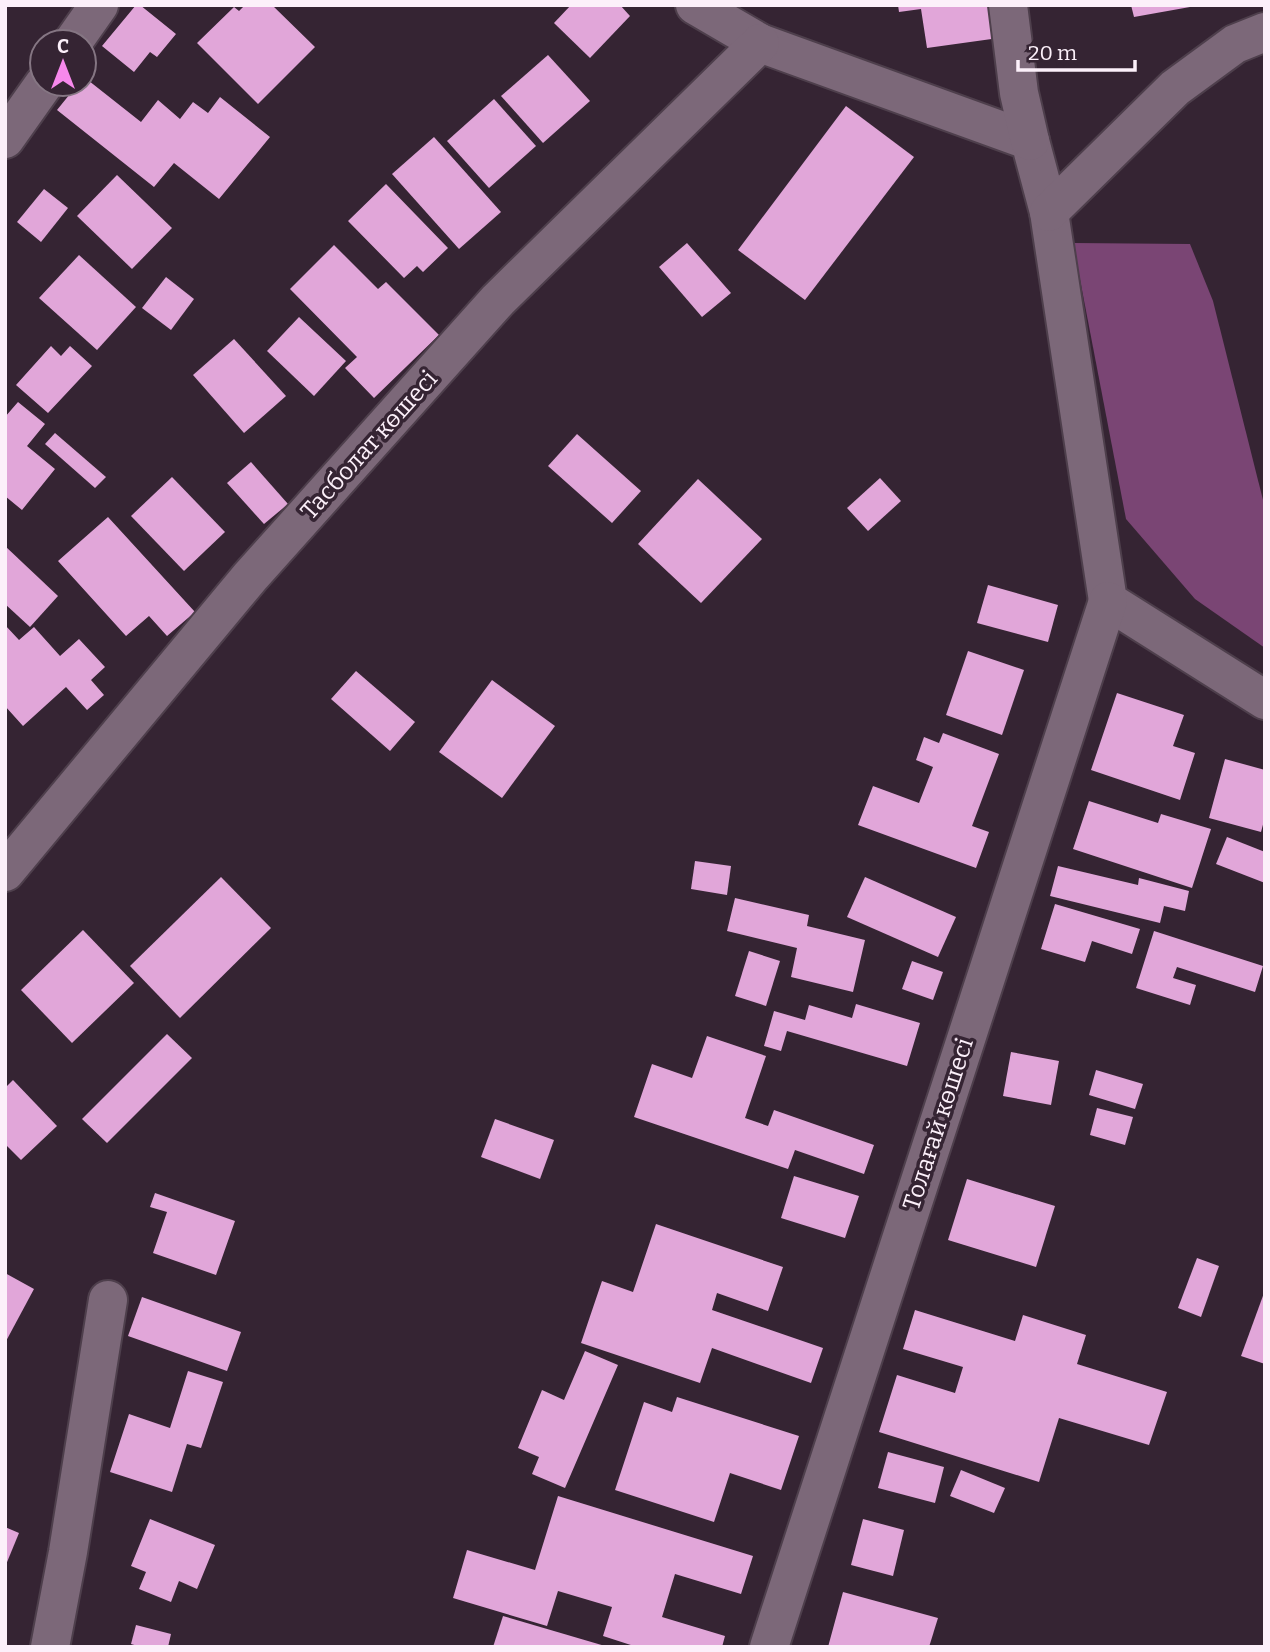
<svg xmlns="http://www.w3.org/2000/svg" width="1270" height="1652" font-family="Bitter,serif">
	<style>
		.forest { fill: #7a4574 }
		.building { fill: #e1a6d9 }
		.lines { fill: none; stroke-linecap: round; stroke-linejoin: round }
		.minor-casing { stroke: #4e3f4c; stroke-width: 42 }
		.minor { stroke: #7c6879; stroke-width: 38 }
		.labels { text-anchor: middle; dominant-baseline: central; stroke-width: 7; stroke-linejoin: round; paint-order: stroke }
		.street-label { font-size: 24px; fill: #fcf0fa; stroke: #352433 }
	</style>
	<rect width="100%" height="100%" fill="#352433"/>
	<path class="forest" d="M1073,243L1190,244L1213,301L1265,508V648L1195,599L1126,519Z"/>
	<g class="building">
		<path d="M136,5H140L176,34L157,57L150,52L134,72L102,46Z"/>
		<path d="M245,5H272L315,47L258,104L197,43L234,7L239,11Z"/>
		<path d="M571,5H620L630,16L590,58L554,23Z"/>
		<path d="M898,5H1001L1006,37L927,48L921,9L899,12Z"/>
		<path d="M1131,5H1190V7L1134,17Z"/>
		<path d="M548,55L590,101L543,143L501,96Z"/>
		<path d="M84,77L141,122L158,100L180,119L193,102L208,113L220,97L270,137L219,199L174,163L154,187L57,110L78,84H84Z"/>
		<path d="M494,99L536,146L489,188L447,141Z"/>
		<path d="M846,106L914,157L805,300L738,250Z"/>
		<path d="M434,137L501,212L459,249L392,174Z"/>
		<path d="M117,175L172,228L132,269L77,216Z"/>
		<path d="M386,184L448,248L423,272L417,266L404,278L348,221Z"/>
		<path d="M44,189L68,208L41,242L17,222Z"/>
		<path d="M687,243L731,293L702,317L659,267Z"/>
		<path d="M334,245L378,289L386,282L439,335L374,398L345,368L357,357L290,289Z"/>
		<path d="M79,255L136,307L97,350L39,298Z"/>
		<path d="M166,277L194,299L171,330L142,308Z"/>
		<path d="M299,317L346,361L314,396L267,351Z"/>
		<path d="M234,339L286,396L244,433L193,375Z"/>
		<path d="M51,346L61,356L70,346L92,366L48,413L16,385Z"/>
		<path d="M18,402L45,424L27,446L55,469L22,510L5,496V417Z"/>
		<path d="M55,433L106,477L95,488L45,444Z"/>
		<path d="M577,434L641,491L612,523L548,466Z"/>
		<path d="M251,462L288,504L264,524L227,483Z"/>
		<path d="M172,477L225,532L184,571L131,516Z"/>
		<path d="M880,478L901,501L868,531L847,508Z"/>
		<path d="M698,479L762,539L701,603L638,544Z"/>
		<path d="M108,517L195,612L167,636L149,616L126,636L58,561Z"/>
		<path d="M5,546L58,596L30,627L5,604Z"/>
		<path d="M988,585L1058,605L1048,642L977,623Z"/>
		<path d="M5,625L19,640L34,627L60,656L79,639L105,667L91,680L104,695L87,710L66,687L23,726L5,706Z"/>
		<path d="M968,651L1024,670L1002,735L946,715Z"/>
		<path d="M356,671L415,722L390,751L331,699Z"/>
		<path d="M492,680L555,726L502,798L439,752Z"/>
		<path d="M1117,693L1184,715L1173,746L1195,753L1180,800L1091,770Z"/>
		<path d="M943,733L999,754L972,826L989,832L976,868L858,825L873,786L919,803L933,767L916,760L924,737L939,743Z"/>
		<path d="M1225,759L1265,770V817L1261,832L1209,818Z"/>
		<path d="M1089,801L1158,823L1161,814L1211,829L1192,888L1073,849Z"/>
		<path d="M1227,837L1265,852V883L1216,864Z"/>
		<path d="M695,861L731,866L727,895L691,889Z"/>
		<path d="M1058,866L1138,885L1139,878L1189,891L1185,911L1164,906L1160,923L1050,896Z"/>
		<path d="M221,877L271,928L180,1018L130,966Z"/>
		<path d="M865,877L956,917L938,957L847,917Z"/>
		<path d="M735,898L809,915L807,926L865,940L853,992L791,977L797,948L727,931Z"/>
		<path d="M1055,904L1140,929L1132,954L1092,941L1085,962L1041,949Z"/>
		<path d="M83,930L134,983L72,1043L21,990Z"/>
		<path d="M1154,931L1263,966L1255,992L1177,967L1173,978L1196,985L1190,1005L1136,988Z"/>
		<path d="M749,951L780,961L766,1006L735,996Z"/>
		<path d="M912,961L943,972L933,1000L902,989Z"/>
		<path d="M856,1004L920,1023L907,1066L787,1031L781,1051L764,1046L774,1011L805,1020L809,1005L852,1018Z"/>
		<path d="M167,1034L192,1058L107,1143L82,1119Z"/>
		<path d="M707,1036L766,1056L745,1118L768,1126L774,1110L874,1145L864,1174L795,1150L788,1169L634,1117L652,1064L692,1078Z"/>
		<path d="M1011,1052L1059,1061L1051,1105L1003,1096Z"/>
		<path d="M1096,1070L1143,1084L1135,1109L1089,1095Z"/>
		<path d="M13,1080L57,1126L21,1160L5,1144V1088Z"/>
		<path d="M1097,1108L1133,1117L1125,1145L1090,1135Z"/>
		<path d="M495,1119L554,1140L540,1179L481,1157Z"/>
		<path d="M794,1176L859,1196L845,1238L781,1218Z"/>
		<path d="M967,1179L1055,1206L1036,1267L948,1240Z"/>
		<path d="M155,1193L235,1221L216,1275L153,1253L167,1212L150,1207Z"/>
		<path d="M656,1224L783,1267L768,1311L717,1293L712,1310L823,1348L811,1383L712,1348L700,1383L581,1343L602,1281L633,1292Z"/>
		<path d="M1197,1258L1219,1266L1201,1317L1178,1308Z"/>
		<path d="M5,1273L34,1289L5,1343Z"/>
		<path d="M1264,1293H1265V1364L1241,1356Z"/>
		<path d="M142,1297L241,1332L227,1371L128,1336Z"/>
		<path d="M915,1310L1015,1341L1023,1315L1086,1335L1077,1364L1167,1392L1149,1445L1059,1418L1039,1482L879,1432L897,1375L955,1393L963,1367L903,1349Z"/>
		<path d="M585,1351L618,1365L565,1488L532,1474L539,1457L518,1448L542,1390L564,1400Z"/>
		<path d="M188,1371L223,1382L201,1448L187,1444L172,1492L110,1472L129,1414L170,1428Z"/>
		<path d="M677,1397L799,1436L781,1490L730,1473L714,1522L615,1490L644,1402L672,1412Z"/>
		<path d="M888,1452L944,1467L935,1503L878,1488Z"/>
		<path d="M961,1470L1005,1488L994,1513L950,1496Z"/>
		<path d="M558,1496L753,1556L741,1594L675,1574L662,1617L725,1636L722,1647H637L603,1636L612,1607L558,1591L547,1626L453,1598L467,1550L535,1570Z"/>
		<path d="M150,1519L215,1545L197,1589L179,1581L171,1602L139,1589L146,1572L131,1566Z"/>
		<path d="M863,1519L904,1530L893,1576L851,1565Z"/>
		<path d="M5,1527L19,1533L5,1567Z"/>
		<path d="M843,1592L938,1618L929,1647H828Z"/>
		<path d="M503,1616L605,1646V1647H493Z"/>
		<path d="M136,1625L171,1634L168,1647H141L131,1644Z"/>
	</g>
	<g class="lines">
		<g class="minor-casing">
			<g id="minor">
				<path d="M695,5L760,43L1030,141L1049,212L1108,601L1265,700"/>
				<path d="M1008,5L1019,93L1030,141"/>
				<path d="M73,42L99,5"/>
				<path d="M5,139L44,84"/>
				<path d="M1049,212L1175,88L1235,44L1265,32"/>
				<path d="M5,872L250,577L498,300L760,43"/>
				<path d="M50,1647L68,1552L108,1300"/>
				<path d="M769,1647L1108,601"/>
			</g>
		</g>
		<use href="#minor" class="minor"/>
	</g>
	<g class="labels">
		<g class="street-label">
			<text transform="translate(369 445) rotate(-48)">Тасболат көшесі</text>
			<text transform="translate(938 1124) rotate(-72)">Толағай көшесі</text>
		</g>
	</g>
	<rect width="1270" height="1652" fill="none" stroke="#fcf0fa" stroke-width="14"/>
	<g transform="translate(63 63)"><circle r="33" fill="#352433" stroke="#857683" stroke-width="2"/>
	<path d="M0-5L12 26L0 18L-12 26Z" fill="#f788ec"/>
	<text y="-10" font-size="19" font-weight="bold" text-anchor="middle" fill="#fcf0fa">С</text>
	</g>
	<path d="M1018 60v10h117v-10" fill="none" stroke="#fcf0fa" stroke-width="3.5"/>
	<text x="1028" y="60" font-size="21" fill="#fcf0fa" stroke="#352433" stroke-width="5" paint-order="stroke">20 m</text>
</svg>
